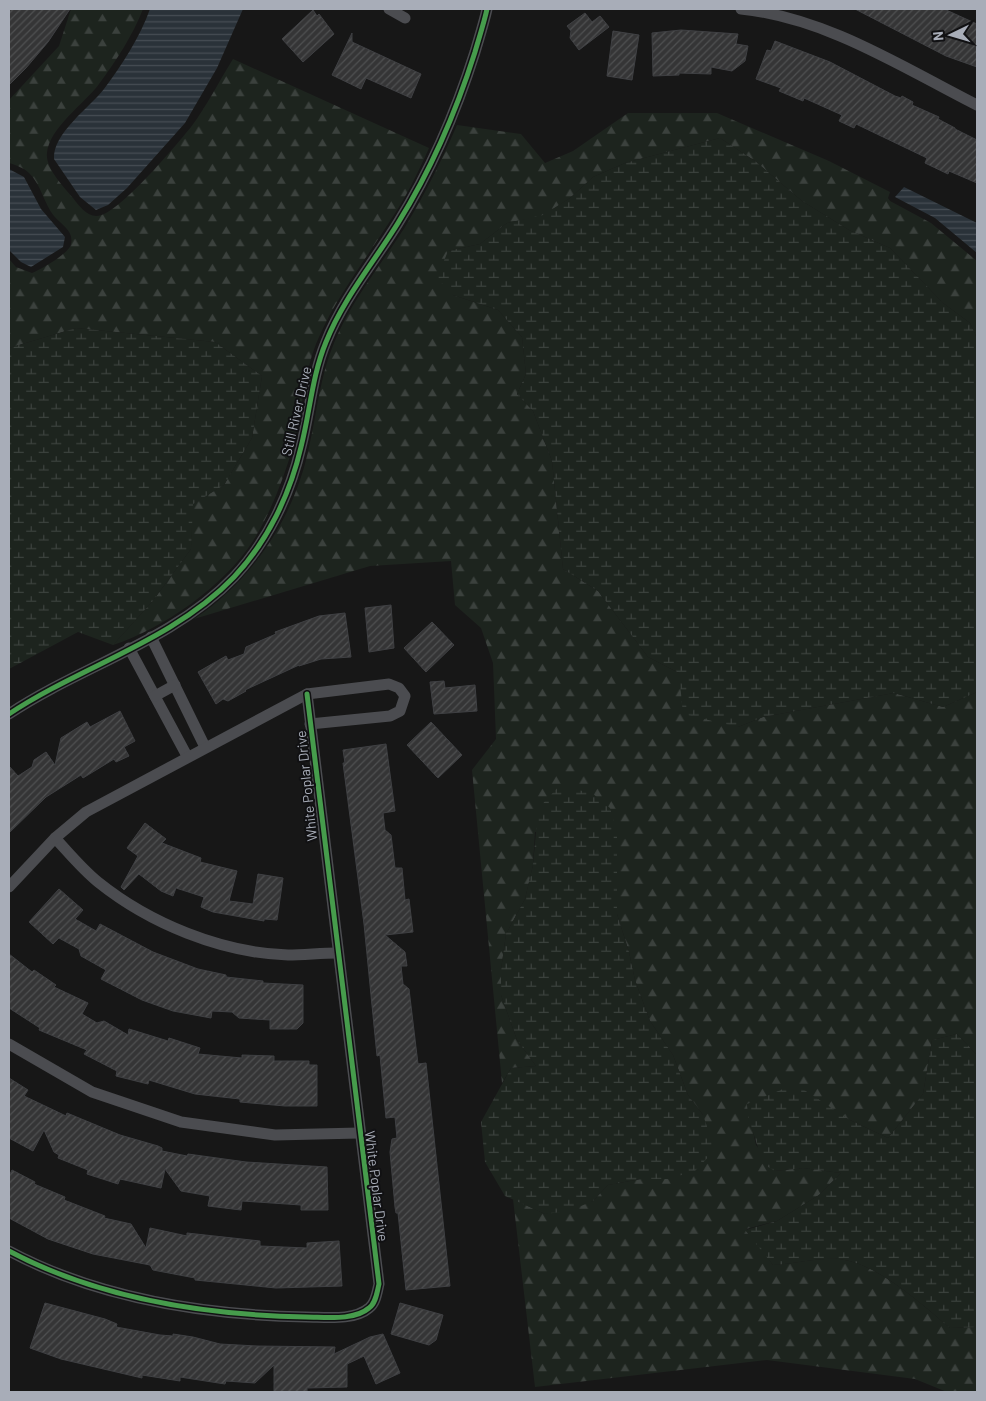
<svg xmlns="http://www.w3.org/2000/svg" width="986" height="1401" font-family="Barlow,sans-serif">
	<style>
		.forest { fill: url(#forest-firs) }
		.wetland { fill: url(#wetland-marsh) }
		.water { fill: url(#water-rules) }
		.building { fill: url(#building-hatch); stroke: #3f4043 }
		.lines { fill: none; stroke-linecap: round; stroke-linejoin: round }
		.minor { stroke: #4b4c50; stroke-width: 11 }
		.cycleway-casing { stroke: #111113; stroke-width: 8 }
		.cycleway { stroke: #469c4c; stroke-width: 5 }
		.labels { text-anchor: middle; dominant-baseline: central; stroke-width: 4; stroke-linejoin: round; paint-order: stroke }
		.street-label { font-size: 14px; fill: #a8adb8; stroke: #111113 }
	</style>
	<defs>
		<pattern id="forest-firs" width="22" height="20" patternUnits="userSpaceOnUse" patternTransform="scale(1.25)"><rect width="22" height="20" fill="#1d241e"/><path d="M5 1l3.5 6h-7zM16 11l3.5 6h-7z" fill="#3b413d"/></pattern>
		<pattern id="wetland-marsh" width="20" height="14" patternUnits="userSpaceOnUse" patternTransform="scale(1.25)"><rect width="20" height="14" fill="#1d241e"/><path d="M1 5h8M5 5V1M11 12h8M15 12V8" fill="none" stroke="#3b413d"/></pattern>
		<pattern id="water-rules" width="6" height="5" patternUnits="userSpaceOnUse" patternTransform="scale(1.25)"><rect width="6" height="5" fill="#2a3239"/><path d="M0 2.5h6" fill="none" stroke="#464d54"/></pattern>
		<pattern id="building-hatch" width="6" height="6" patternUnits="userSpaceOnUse" patternTransform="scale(1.25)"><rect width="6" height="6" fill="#353536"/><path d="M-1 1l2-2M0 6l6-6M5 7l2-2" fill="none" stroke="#4f5051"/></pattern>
	</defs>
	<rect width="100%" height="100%" fill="#171717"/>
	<g class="forest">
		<path d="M71,9H143C133,35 116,61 99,84C85,103 49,128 47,153C45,168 64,187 73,198C78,205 87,216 96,216C116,218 177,144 191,127C207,106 219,81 233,59L429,148C418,173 405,199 390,221C366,259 337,296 319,337C303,372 303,411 293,447C283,480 271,512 253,541C224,586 163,629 113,645L152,602L191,549L192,504L224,485L252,438L262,376L215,342L76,328L9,348V259L16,267L32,273C40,270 70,253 71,244C74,231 62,225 54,216C44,204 41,184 29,173C24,168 16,165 9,163V100L59,46Z"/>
		<path d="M628,113H717L829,161L890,192L888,198L890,201L931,223L977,261V338L970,323L943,303L890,248L849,230L802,201L755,161L720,138L625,163L593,177L570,198L543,216L507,223L480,244L448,251L453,295L498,310L522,337L526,374L517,394L533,411L552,461L563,569L598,591L648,657L679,673L738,727L763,717L894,693L943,707L977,692V1055L957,1034L932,1040L923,1094L888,1138L850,1120L747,1104L756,1145L775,1171L803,1168L841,1173L819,1195L777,1221L746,1229L773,1265C791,1264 823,1257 839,1259C879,1264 920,1303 950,1328L977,1327V1392H947L915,1379L767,1360L535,1387L513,1199L545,1214L593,1201L608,1185L641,1179H668L703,1115L688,1095L673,1055L650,1021L635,980L629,952L617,914V832H535L533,865L525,899L506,934L501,970V995L517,1040L536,1066L511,1068L502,1083L472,770L496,739L493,663L481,628L455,605L451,561L370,566L194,619C253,580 295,516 309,447C317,412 320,376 334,343C351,301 381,265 405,227C425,194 442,160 457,125L521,134L545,163L573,151Z"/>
	</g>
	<g class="wetland">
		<path d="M720,138L755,161L802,201L849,230L890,248L943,303L970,323L977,338V692L943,707L894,693L763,717L738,727L683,714L679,673L648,657L598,591L563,569L552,461L533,411L517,394L526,374L522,337L498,310L453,295L437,278L448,251L480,244L507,223L543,215L570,198L593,177L625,163Z"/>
		<path d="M76,328L215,342L262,376L252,438L224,485L193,504L191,549L152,602L113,645L78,632L9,669V348Z"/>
		<path d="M559,786L592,793L610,808L617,832V914L629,952L635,980L650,1021L673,1055L688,1095L703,1115L715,1150L695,1171L668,1179H641L608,1185L593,1201L569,1211L545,1214L505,1196L485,1162L481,1122L511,1068L536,1066L517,1040L501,995V970L506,934L525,899L533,865L538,809Z"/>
		<path d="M957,1034L977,1055V1327L950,1328C920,1303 879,1264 839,1259C823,1257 791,1264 773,1265L745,1230L777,1221L819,1195L841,1173L803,1168L775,1171L763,1164L748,1116L747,1104L795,1084L850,1120L888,1138L923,1094L932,1040Z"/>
	</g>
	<g class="water">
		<path d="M150,9H243L217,68L185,123L127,188L108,205L96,210L80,197L54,159C52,134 90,107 104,89C122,65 140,37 150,9Z"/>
		<path d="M9,169L24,177L41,209L65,237L63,247L31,267L21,262L9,250Z"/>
		<path d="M904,187L977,223V253L935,218L895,197Z"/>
	</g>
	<g class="building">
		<path d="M9,9H70L48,42L26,68L9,85Z"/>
		<path d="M855,9H944L977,24V67L946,56Z"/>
		<path d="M313,10L317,16L319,14L334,34L303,62L282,39Z"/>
		<path d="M585,13L592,22L600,16L609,27L579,50L570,38L571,31L567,26Z"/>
		<path d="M681,30L738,34L736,44L748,46L745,61L732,71L711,67V74L679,73V75L653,76L652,33Z"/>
		<path d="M613,31L639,35L632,80L607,76Z"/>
		<path d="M352,33V42L421,74L411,98L366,78L361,89L332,75Z"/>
		<path d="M775,41L830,62L895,96L901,98L902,96L913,102L912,105L939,117L938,119L955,128V129L977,140V183L949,171L948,174L925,163L927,158L856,124L854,128L839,121L842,115L804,98L803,101L779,91L781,88L756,79L767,50L771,51Z"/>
		<path d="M391,605L394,648L369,652L365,608Z"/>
		<path d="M345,613L351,657L321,659L299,666V665L245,690L246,691L228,701L223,699L216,704L198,672L226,656L228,660L244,654L246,647L276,634L275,632L319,616Z"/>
		<path d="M432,622L454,645L426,672L404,648Z"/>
		<path d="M444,681L445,688L475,685L477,711L434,714L430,682Z"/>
		<path d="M120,711L135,741L124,747L129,756L116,762L114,759L83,778L81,775L46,797L9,833V766L18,776L32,767L34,760L46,752L55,765L61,738L87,722L90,727Z"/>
		<path d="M431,722L462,755L438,778L407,745Z"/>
		<path d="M386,744L395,811L383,813L385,830L391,835L395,868H402L405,900L409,899L413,932L385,935L405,952L407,966H401L403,984L409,989L418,1064L426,1063L450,1286L406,1290L398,1213H396L395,1207L390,1152L392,1139L397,1138L395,1117L386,1118L380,1055L377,1056L364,924L343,763H345L343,750Z"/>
		<path d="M145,823L166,839L162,843L201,858L200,862L237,871L229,901L253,904L258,874L283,878L277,920L264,919V921L213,912L201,907L204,897L176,888L173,896L161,891L139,874L124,890L121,887L138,856L127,848Z"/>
		<path d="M59,889L83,910L75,919L96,931L100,924L153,952L198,969L226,975V977L263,981V983L303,985V1023L297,1029H270V1020L239,1018L232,1012L212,1011L211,1018L173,1011L142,1000L101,979L106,970L81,956L79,949L59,938L53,944L29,922Z"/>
		<path d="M9,954L32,972L34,970L56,985L54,987L88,1003L82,1014L97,1023L104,1021L128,1035L129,1029L168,1041L169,1038L200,1048L198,1054L242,1058V1055L274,1056V1061H309V1065H317V1106H285L240,1102V1099L195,1094L149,1080L148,1084L116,1076L117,1071L84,1054L87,1050L39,1030L40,1028L9,1008Z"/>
		<path d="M9,1078L28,1090L24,1096L66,1116L67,1113L120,1135L158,1146L162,1148V1151L187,1156L188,1154L246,1162L327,1167L328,1210H301V1205L242,1201L241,1210L208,1206L210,1196L181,1191L165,1169L161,1188L120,1179L118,1184L87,1174L88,1170L58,1158L59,1155L54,1152L44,1130L33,1151L9,1138Z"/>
		<path d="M12,1170L35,1182L34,1184L65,1197L64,1200L105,1216L104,1218L131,1224L146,1248L150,1228L187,1236V1233L260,1241V1246L307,1248V1243L339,1241L342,1286L276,1288L195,1280V1278L153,1270L150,1265L93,1254L48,1239L9,1218V1176Z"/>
		<path d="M45,1303L105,1319L117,1324L116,1327L160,1335L173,1336V1334L193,1337L220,1344L257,1346L335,1347L334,1354L370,1337L383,1334L400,1373L376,1384L364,1356L347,1364V1387L307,1388V1392H274V1365L255,1383L226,1381L225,1384L180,1377V1381L142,1375V1378L61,1359L30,1348Z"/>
		<path d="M400,1303L443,1315L436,1340L429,1345L391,1334Z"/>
	</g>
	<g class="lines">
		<g class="minor">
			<path d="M389,9L405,18"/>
			<path d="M741,9C827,18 902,67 977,105"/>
			<path d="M151,637L205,747"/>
			<path d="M129,648L187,756"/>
			<path d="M155,696L175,685"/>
			<path d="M9,714C81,666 173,641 234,577C268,541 290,494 301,447C310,412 312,376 326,342C343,299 374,262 398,223C431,170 456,112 475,52C479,38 484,23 487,9"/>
			<path d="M55,838C69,853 82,869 98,882C149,923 221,953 288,955C304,955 321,953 337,953"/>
			<path d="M9,887L55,838L86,812L307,694L389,684L399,688L405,696L400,711L390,716L310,724"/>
			<path d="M9,1044L92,1092L181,1122L275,1135L359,1133"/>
			<path d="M9,1251C99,1299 205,1315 306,1317C325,1317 354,1321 369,1308C376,1303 377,1292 379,1284L307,694"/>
		</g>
		<g class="cycleway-casing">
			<g id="cycleway">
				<path d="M9,714C81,666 173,641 234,577C268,541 290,494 301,447C310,412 312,376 326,342C343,299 374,262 398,223C431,170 456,112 475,52C479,38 484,23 487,9"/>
				<path d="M9,1251C99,1299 205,1315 306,1317C325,1317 354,1321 369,1308C376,1303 377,1292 379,1284L307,694"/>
			</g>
		</g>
		<use href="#cycleway" class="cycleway"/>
	</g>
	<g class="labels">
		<g class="street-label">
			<text transform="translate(296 411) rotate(-77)">Still River Drive</text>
			<text transform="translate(306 786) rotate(-96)">White Poplar Drive</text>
			<text transform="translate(377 1186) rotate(83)">White Poplar Drive</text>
		</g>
	</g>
	<rect width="986" height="1401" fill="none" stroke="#a8adb8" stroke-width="20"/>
	<g transform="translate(951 35) rotate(265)" stroke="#111113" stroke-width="4" paint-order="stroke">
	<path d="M0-4L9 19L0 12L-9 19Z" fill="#a8adb8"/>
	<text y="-8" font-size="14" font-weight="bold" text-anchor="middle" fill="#a8adb8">N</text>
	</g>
</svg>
